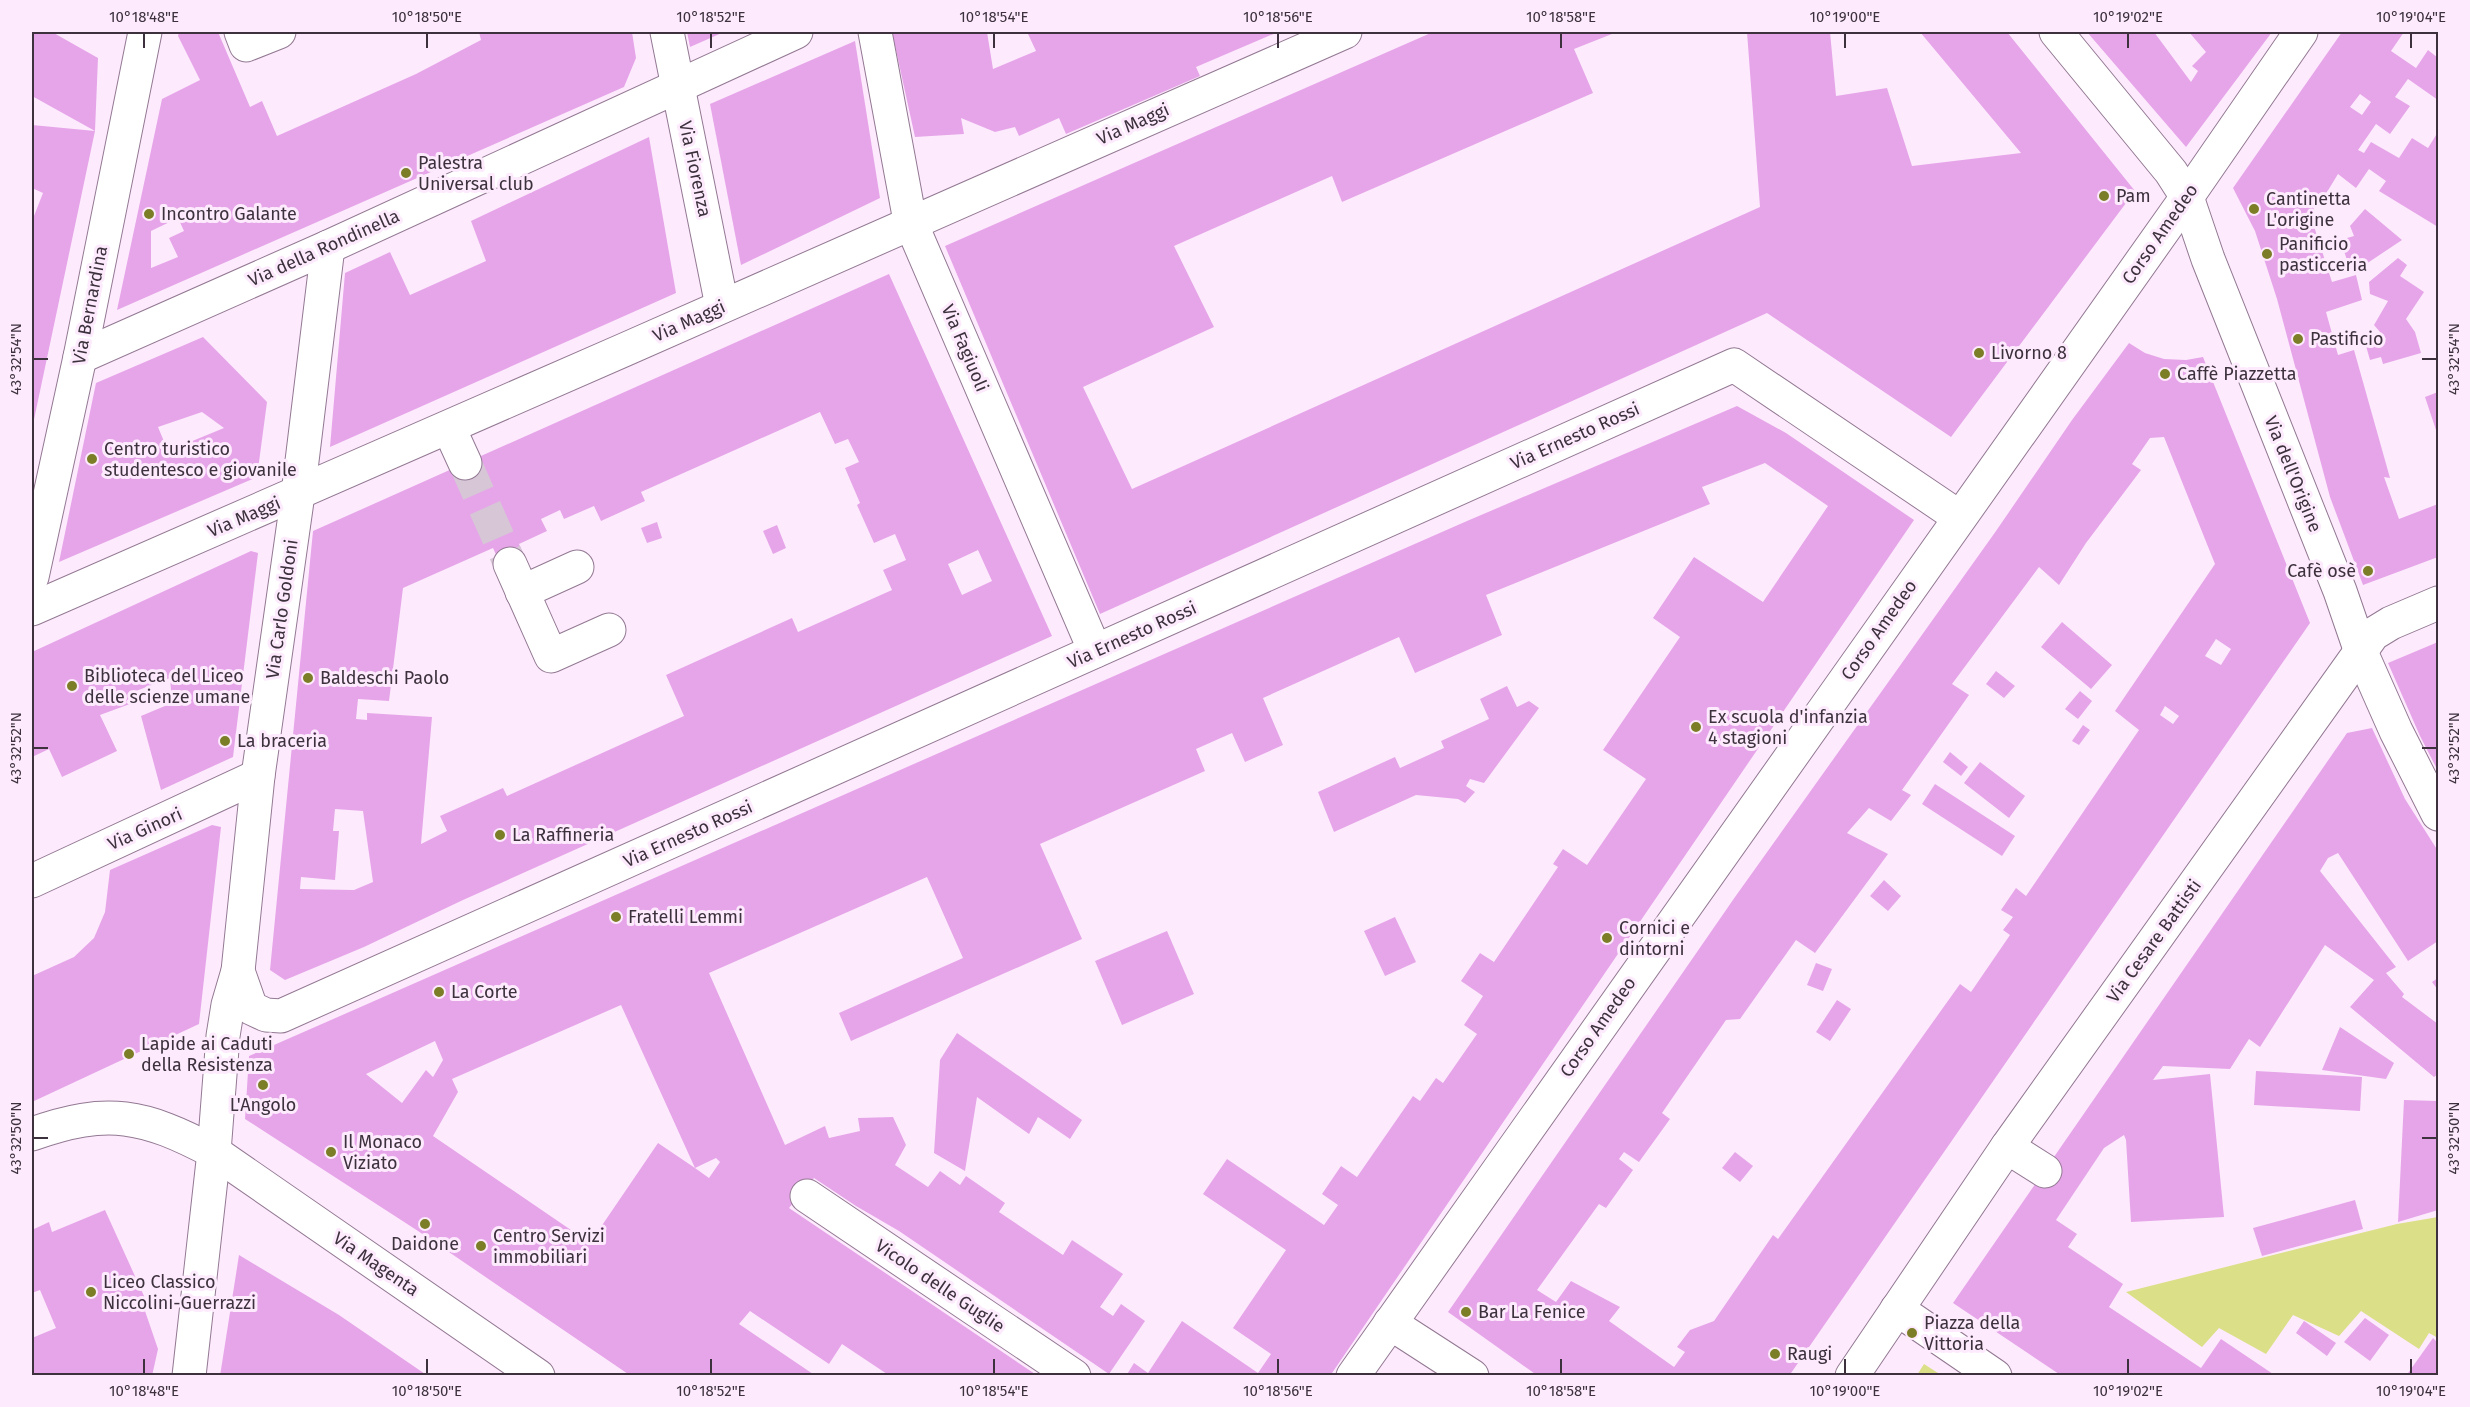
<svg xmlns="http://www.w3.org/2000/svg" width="2470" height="1407" font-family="'Fira Sans',sans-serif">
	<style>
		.green { fill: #dbdf88 }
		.building { fill: #e6a5e9; fill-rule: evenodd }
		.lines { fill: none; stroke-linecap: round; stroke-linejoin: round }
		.minor-tunnel { stroke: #d6c6d6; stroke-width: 33; stroke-dasharray: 33 16; stroke-linecap: butt }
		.minor-casing { stroke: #937993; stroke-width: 35 }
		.minor { stroke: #fff; stroke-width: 33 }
		.ticks { fill: none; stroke: #3c313c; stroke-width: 2 }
		.poi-dot { fill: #7c7e27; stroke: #fdebfd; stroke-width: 2 }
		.labels { text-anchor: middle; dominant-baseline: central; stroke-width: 6; stroke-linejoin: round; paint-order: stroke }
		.street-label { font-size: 18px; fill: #3c313c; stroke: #fdebfd }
		.poi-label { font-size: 18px; fill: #3c313c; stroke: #fdebfd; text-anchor: start }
		.neatline { fill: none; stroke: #3c313c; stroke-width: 2 }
		.ticks-label { font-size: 15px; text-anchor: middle; fill: #3c313c }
	</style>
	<rect width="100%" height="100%" fill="#fdebfd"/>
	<g class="green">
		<path d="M2438,1217V1338L2429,1333L2419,1349L2361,1311L2339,1336L2293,1315L2266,1354L2219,1328L2202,1347L2126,1292L2397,1224Z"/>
		<path d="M1924,1364L1941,1375H1917Z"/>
	</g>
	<g class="building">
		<path d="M32,32H52L98,58L95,131L32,429V221L43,193L32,188V125L95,131L32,96Z"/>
		<path d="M179,32H218L250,107L262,101L277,136L416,74L481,40L479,32H632L636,58L624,87L117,310L162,99L200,80L178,36ZM178,218L184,231L169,238L178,257L151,268V231Z"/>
		<path d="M687,32H724L690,47Z"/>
		<path d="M892,32H987L993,69L1036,51L1028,34L1034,32H1278L1196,67L1200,76L1066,134L1059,118L1019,136L1015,127L995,132L961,118L964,134L915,137Z"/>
		<path d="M1433,32H1617L1574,49L1593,93L1342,202L1332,176L1174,246L1214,327L1083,387L1132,489L1760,207L1747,32H1830L1836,96L1887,88L1912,166L2021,153L1920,32H2007L2135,191L1951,437L1767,313L1100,614L945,246Z"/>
		<path d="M2087,32H2154L2191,82L2198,71L2192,66L2206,52L2189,32H2272L2186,147Z"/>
		<path d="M2342,32H2404L2391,51L2416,68L2428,50L2438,58V100L2408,79L2395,97L2410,106L2390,134L2376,124L2358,150L2364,153L2371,142L2399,158L2412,138L2428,148L2438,132V227L2379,191L2386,181L2369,169L2356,188L2338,174L2321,202L2313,207L2315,212L2310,214L2332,282L2356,275L2362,300L2326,312L2338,355L2354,350L2390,478L2384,477L2399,519L2438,504V557L2363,585L2330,497L2277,299L2255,231L2233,188ZM2360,94L2371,102L2362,115L2350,107Z"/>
		<path d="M855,41L880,198L741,265L710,104Z"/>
		<path d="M649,137L676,293L330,447L345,273L390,252L410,295L486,261L471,221Z"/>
		<path d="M2365,209L2402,240L2363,266L2351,271L2340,240L2354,236L2350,226Z"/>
		<path d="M2398,258L2407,265L2400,276L2424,292L2406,319L2415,332L2421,353L2383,364L2381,357L2370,360L2366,346L2386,339L2374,325L2388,301L2370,294L2369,282Z"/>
		<path d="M889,274L1052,636L463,900L364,947L285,980L270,970L313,531ZM820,412L835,444L848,439L859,462L845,468L860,503L857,505L874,543L895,534L906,560L883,570L892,590L798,632L792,618L666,675L684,716L507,796L503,788L440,816L447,831L421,844L432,717L367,713V720L356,719L358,699L389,701L403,588L493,548L502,568L525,557L519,544L547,531L541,519L560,510L564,519L594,506L601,521L645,501L641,492ZM978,550L992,581L962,595L948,564ZM335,809L363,811L373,882L354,890L300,889L301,877L335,880L339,831H333Z"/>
		<path d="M203,337L267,402L257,477L59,562L96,383ZM202,412L224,428L168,451L158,427Z"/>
		<path d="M2129,343L2145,353L2164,359L2186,360L2203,357L2310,623L1789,1376H1538L1448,1312L1735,897L1996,531L2072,420ZM2164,437L2215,564L2115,711L2139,730L2026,896L2016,888L2001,910L2013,917L2003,930L2010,935L1971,992L1960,984L1778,1239L1773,1235L1714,1321L1690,1330L1677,1347L1685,1352L1674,1367L1609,1321L1620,1307L1571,1281L1556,1302L1537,1290L1599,1204L1606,1208L1633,1170L1619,1159L1624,1152L1639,1162L1670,1119L1662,1113L1726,1020L1740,1019L1796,940L1815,953L1888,854L1847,833L1869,808L1891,821L1911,795L1902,790L1969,695L1952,684L2039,567L2059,585L2086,543L2141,470L2132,464L2150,438ZM2216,639L2231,649L2221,665L2205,656ZM2165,706L2179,716L2173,724L2160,715Z"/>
		<path d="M2438,392V436L2425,397Z"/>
		<path d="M1737,406L1786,433L1914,520L1330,1376H1126L1134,1363L1148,1373L1182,1321L1258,1373L1271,1354L1233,1328L1286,1250L1203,1194L1227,1159L1324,1225L1338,1205L1322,1194L1341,1166L1357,1177L1413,1096L1420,1101L1436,1078L1443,1083L1477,1034L1464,1025L1483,996L1461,981L1480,953L1494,962L1558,867L1553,864L1563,849L1587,865L1646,779L1603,750L1680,637L1653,618L1694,557L1763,602L1828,506L1765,463L1702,487L1710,504L1486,595L1502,635L1415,673L1399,637L1263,698L1283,745L1245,762L1232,733L1196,749L1205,771L1040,844L1082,939L851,1041L839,1013L963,958L927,877L709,973L785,1145L825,1126L829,1138L860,1131L858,1118L893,1117L906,1145L895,1165L928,1187L940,1171L960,1185L966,1176L1005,1203L999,1212L1063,1255L1072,1240L1123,1274L1100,1307L1113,1316L1121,1304L1145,1321L1109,1374L899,1231L856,1206L814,1178L789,1208L1038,1376H890L842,1344L829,1364L750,1311L739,1324L816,1376H631L418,1231L245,1119L249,1056L1467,521ZM621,1005L695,1168L716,1158L720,1162L709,1178L695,1168L658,1143L590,1243L433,1136L458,1092L452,1079ZM435,1041L443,1060L433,1077L426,1070L402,1103L366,1074Z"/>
		<path d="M657,522L662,538L647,543L641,528Z"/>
		<path d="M777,525L786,548L773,554L763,531Z"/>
		<path d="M251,551L258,553L233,757L161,790L141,716L172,703L170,678L136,691L138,701L100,715L117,751L62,777L49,749L32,757V652Z"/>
		<path d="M2062,622L2112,665L2091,689L2041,647Z"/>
		<path d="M2438,642V771L2420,736L2388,663Z"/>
		<path d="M1996,671L2015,686L2004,698L1986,684Z"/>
		<path d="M1507,686L1517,707L1529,701L1539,708L1484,783L1470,779L1466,786L1475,792L1465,803L1458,799L1416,795L1334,832L1318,792L1395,757L1400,768L1444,748L1441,741L1489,719L1480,699Z"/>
		<path d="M2080,691L2092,701L2078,719L2065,709Z"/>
		<path d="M2083,725L2090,730L2079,745L2072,741Z"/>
		<path d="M2372,728L2405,799L2438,851V941L2408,961L2338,853L2328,858L2320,871L2396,967L2386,973L2404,994L2402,997L2438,1024V1074L2434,1077L2350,1007L2374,980L2325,945L2260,1047L2249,1039L2230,1069L2163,1066L2153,1080L2210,1074L2224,1217L2131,1222L2126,1140L2124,1135L2104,1148L2056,1220L2077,1234L2068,1247L2123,1284L2109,1307L2201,1368L2221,1339L2276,1376H2062L1953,1303L2347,733Z"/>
		<path d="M1950,752L1968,767L1961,776L1943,762Z"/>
		<path d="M1980,762L2025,796L2009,818L1964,783Z"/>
		<path d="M1935,784L2015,836L2002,856L1922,804Z"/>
		<path d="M212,825L221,827L199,1024L32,1102V976L74,957L94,938L105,912L110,870Z"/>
		<path d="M1884,880L1901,896L1888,911L1870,896Z"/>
		<path d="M1395,917L1416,962L1385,976L1364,931Z"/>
		<path d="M1167,931L1194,994L1122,1025L1095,961Z"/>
		<path d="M1816,963L1832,969L1823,991L1807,985Z"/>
		<path d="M2438,978V990L2432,982Z"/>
		<path d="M1837,1000L1851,1009L1830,1041L1816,1032Z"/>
		<path d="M2340,1027L2394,1063L2386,1079L2322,1070Z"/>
		<path d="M957,1033L1082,1120L1070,1139L1038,1117L1029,1134L977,1097L965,1171L934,1153L940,1060Z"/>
		<path d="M2256,1071L2362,1077L2360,1111L2254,1105Z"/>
		<path d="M2404,1100L2438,1101V1210L2398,1222Z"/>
		<path d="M1735,1152L1753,1166L1740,1182L1722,1168Z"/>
		<path d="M2355,1200L2363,1229L2262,1256L2253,1228Z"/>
		<path d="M105,1210L149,1307L145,1311L158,1349L152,1376H32V1338L56,1328L40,1290L32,1293V1230L49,1222L52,1232Z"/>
		<path d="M239,1255L339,1315L428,1376H220Z"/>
		<path d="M2365,1318L2389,1335L2370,1361L2344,1342Z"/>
		<path d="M2304,1321L2336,1343L2327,1356L2296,1333Z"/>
		<path d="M2433,1338L2438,1343V1376H2406Z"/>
	</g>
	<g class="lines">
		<path class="minor-tunnel" d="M465,463L510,564"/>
		<g class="minor-casing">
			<g id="minor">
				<path d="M241,32L246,45L279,32"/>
				<path d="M667,32L722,306"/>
				<path d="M875,32L910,221L1095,651"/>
				<path d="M2056,32L2171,172L2187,197L2208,259L2340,591L2361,652L2396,731L2438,814"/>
				<path d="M80,357L328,247L796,32"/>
				<path d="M449,428L465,463"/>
				<path d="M510,564L551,656L609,630"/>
				<path d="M32,577L80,357L145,32"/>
				<path d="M522,592L577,567"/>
				<path d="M32,609C471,420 907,223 1345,32"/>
				<path d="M32,881L258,776"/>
				<path d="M238,971L251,1008L266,1015L281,1016L1734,365L1959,517"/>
				<path d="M32,1134C108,1107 144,1115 214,1152L538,1376"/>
				<path d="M2007,1147L2045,1171"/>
				<path d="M807,1196L1074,1376"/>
				<path d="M1897,1309L1995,1376"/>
				<path d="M1390,1323L1472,1376"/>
				<path d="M189,1376L214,1152L223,1036L228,1005L238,971L258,776L298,494L328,247"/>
				<path d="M1353,1376L2187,197L2301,32"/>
				<path d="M1852,1376L2007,1147L2373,634L2391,623L2438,603"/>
			</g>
		</g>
		<use href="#minor" class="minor"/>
	</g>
	<path class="ticks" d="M144,33V48M427,33V48M711,33V48M994,33V48M1278,33V48M1561,33V48M1845,33V48M2128,33V48M2411,33V48M33,359H48M2422,359H2437M33,748H48M2422,748H2437M33,1138H48M2422,1138H2437M144,1359V1374M427,1359V1374M711,1359V1374M994,1359V1374M1278,1359V1374M1561,1359V1374M1845,1359V1374M2128,1359V1374M2411,1359V1374"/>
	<g class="poi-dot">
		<circle cx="406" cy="173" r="6"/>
		<circle cx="2104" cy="196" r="6"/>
		<circle cx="2254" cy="209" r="6"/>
		<circle cx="149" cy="214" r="6"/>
		<circle cx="2267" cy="254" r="6"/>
		<circle cx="2298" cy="339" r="6"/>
		<circle cx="1979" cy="353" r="6"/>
		<circle cx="2165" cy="374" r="6"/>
		<circle cx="92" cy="459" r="6"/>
		<circle cx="2368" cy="571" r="6"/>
		<circle cx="308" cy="678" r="6"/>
		<circle cx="72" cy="686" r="6"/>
		<circle cx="1696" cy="727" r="6"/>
		<circle cx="225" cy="741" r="6"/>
		<circle cx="500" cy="835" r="6"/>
		<circle cx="616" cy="917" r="6"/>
		<circle cx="1607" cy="938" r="6"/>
		<circle cx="439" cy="992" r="6"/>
		<circle cx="129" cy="1054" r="6"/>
		<circle cx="263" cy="1085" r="6"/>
		<circle cx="331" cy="1152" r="6"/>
		<circle cx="425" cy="1224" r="6"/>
		<circle cx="481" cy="1246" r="6"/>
		<circle cx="91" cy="1292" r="6"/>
		<circle cx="1466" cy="1312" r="6"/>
		<circle cx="1912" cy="1333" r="6"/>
		<circle cx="1775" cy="1354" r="6"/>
	</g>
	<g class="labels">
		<g class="street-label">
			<text transform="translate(1133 124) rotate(-24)">Via Maggi</text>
			<text transform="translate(695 169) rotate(78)">Via Fiorenza</text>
			<text transform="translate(2160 234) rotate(-55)">Corso Amedeo</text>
			<text transform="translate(324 248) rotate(-24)">Via della Rondinella</text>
			<text transform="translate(90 305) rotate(-79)">Via Bernardina</text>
			<text transform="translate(689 321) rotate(-24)">Via Maggi</text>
			<text transform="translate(965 348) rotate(67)">Via Fagiuoli</text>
			<text transform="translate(1575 436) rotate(-24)">Via Ernesto Rossi</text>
			<text transform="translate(2293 474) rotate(68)">Via dell'Origine</text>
			<text transform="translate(244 517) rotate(-23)">Via Maggi</text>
			<text transform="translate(282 609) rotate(-82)">Via Carlo Goldoni</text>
			<text transform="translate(1879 630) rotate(-55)">Corso Amedeo</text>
			<text transform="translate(1132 635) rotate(-24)">Via Ernesto Rossi</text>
			<text transform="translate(145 829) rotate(-24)">Via Ginori</text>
			<text transform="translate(688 834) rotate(-24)">Via Ernesto Rossi</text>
			<text transform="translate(2154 941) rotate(-54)">Via Cesare Battisti</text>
			<text transform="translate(1598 1027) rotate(-55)">Corso Amedeo</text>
			<text transform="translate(376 1264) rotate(34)">Via Magenta</text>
			<text transform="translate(940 1286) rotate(34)">Vicolo delle Guglie</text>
		</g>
		<g class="poi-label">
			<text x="418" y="163">Palestra<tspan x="418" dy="21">Universal club</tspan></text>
			<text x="2116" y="196">Pam</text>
			<text x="2266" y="199">Cantinetta<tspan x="2266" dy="21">L'origine</tspan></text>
			<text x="161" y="214">Incontro Galante</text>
			<text x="2279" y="244">Panificio<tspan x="2279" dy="21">pasticceria</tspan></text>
			<text x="2310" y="339">Pastificio</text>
			<text x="1991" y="353">Livorno 8</text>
			<text x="2177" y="374">Caffè Piazzetta</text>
			<text x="104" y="449">Centro turistico<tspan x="104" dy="21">studentesco e giovanile</tspan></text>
			<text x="2356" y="571" text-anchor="end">Cafè osè</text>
			<text x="84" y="676">Biblioteca del Liceo<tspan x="84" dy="21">delle scienze umane</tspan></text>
			<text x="320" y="678">Baldeschi Paolo</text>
			<text x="1708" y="717">Ex scuola d'infanzia<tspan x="1708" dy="21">4 stagioni</tspan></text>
			<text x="237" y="741">La braceria</text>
			<text x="512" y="835">La Raffineria</text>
			<text x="628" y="917">Fratelli Lemmi</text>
			<text x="1619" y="928">Cornici e<tspan x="1619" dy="21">dintorni</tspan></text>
			<text x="451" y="992">La Corte</text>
			<text x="141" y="1044">Lapide ai Caduti<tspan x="141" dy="21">della Resistenza</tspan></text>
			<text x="263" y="1105" text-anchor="middle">L'Angolo</text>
			<text x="343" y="1142">Il Monaco<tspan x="343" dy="21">Viziato</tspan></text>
			<text x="493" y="1236">Centro Servizi<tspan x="493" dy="21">immobiliari</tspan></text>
			<text x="425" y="1244" text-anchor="middle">Daidone</text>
			<text x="103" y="1282">Liceo Classico<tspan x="103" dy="21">Niccolini-Guerrazzi</tspan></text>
			<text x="1478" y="1312">Bar La Fenice</text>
			<text x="1924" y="1323">Piazza della<tspan x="1924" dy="21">Vittoria</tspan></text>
			<text x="1787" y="1354">Raugi</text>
		</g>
	</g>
	<rect width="2470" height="1407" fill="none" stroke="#fdebfd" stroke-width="66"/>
	<rect x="33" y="33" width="2404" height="1341" class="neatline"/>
	<g class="ticks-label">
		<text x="144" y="22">10°18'48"E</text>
		<text x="427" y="22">10°18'50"E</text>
		<text x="711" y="22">10°18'52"E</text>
		<text x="994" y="22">10°18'54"E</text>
		<text x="1278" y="22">10°18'56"E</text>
		<text x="1561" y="22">10°18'58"E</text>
		<text x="1845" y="22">10°19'00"E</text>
		<text x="2128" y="22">10°19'02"E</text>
		<text x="2411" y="22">10°19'04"E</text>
		<text transform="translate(16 359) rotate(-90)" y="5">43°32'54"N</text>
		<text transform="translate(2454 359) rotate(-90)" y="5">43°32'54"N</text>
		<text transform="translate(16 748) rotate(-90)" y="5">43°32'52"N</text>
		<text transform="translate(2454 748) rotate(-90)" y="5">43°32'52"N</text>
		<text transform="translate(16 1138) rotate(-90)" y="5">43°32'50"N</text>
		<text transform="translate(2454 1138) rotate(-90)" y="5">43°32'50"N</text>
		<text x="144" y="1396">10°18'48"E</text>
		<text x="427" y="1396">10°18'50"E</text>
		<text x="711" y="1396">10°18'52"E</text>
		<text x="994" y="1396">10°18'54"E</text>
		<text x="1278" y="1396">10°18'56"E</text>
		<text x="1561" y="1396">10°18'58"E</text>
		<text x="1845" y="1396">10°19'00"E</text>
		<text x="2128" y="1396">10°19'02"E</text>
		<text x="2411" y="1396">10°19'04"E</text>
	</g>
</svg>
